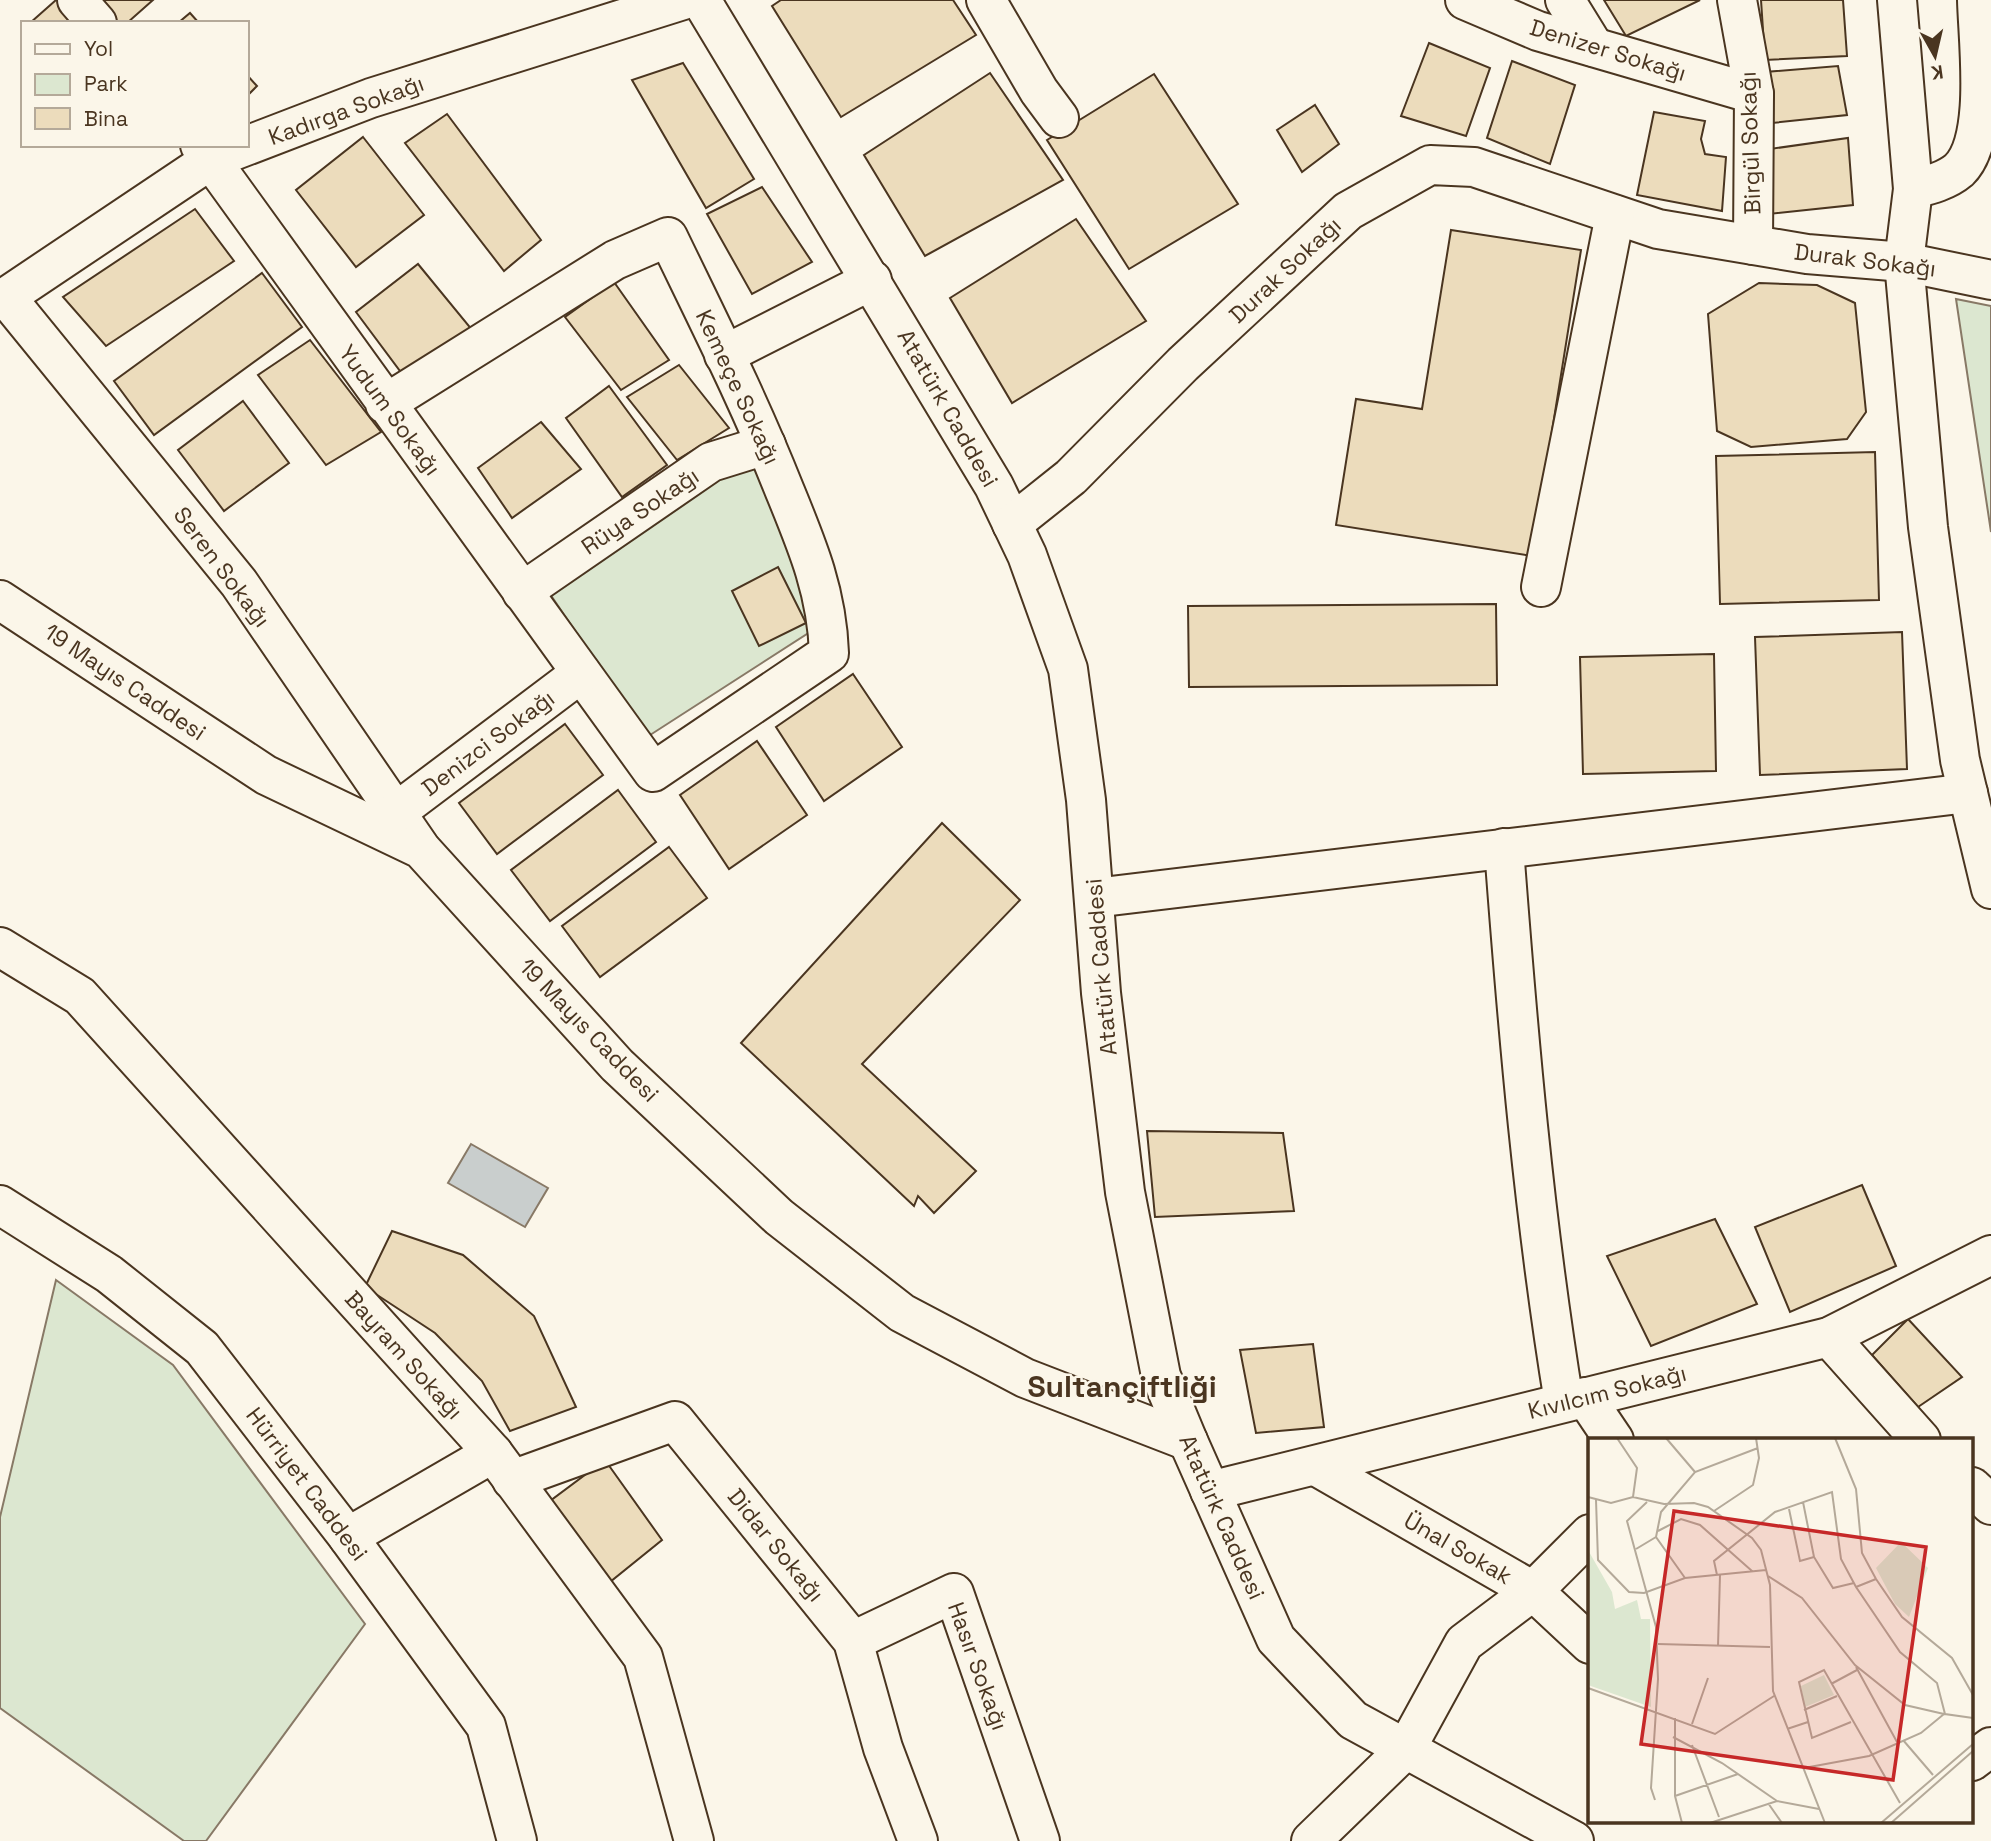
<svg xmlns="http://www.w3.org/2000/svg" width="1991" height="1841" font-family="'Space Grotesk',sans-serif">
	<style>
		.green { fill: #dce7d0; stroke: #887966; stroke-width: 2 }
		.water { fill: #c9cecd; stroke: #887966; stroke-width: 2 }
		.building { fill: #ecdcbc; stroke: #4a3520; stroke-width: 2 }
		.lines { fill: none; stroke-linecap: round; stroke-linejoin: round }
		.minor-casing { stroke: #4a3520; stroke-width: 42 }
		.minor { stroke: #fbf6e9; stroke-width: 38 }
		.labels { text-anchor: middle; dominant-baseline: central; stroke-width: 5; stroke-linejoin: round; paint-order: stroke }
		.street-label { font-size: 23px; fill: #4a3520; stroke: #fbf6e9 }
		.district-label { font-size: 30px; font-weight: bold; fill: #4a3520; stroke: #fbf6e9 }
		.inset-road { fill: none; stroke: #b4a999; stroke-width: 2 }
		.view { fill: #c62828; fill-opacity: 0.15; stroke: #c62828; stroke-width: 3.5 }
		.inset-edge { fill: none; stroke: #4a3520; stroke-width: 3.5 }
	</style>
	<rect width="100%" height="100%" fill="#fbf6e9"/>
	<g class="green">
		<path d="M1956,299L1991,306V532Z"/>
		<path d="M760,465L768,477L813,630L647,737L548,591L703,479Z"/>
		<path d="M56,1280L173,1365L365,1624L206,1841H184L0,1708V1517Z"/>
	</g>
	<path class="water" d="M471,1144L548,1188L525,1227L448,1183Z"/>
	<g class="building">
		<path d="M56,0H61L81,23H30Z"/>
		<path d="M88,0H153L127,23H109Z"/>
		<path d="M781,0H953L976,35L841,117L772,6Z"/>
		<path d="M1604,0H1700L1626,36Z"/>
		<path d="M1761,0H1843L1847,56L1765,60Z"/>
		<path d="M190,13L199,23H178Z"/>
		<path d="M1429,43L1490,68L1466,136L1401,116Z"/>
		<path d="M1512,61L1575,85L1550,164L1487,138Z"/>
		<path d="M683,63L754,179L706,208L632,80Z"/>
		<path d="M1838,66L1847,115L1772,123L1765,72Z"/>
		<path d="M990,73L1063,180L925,256L864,155Z"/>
		<path d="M1154,74L1238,204L1129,269L1047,140Z"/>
		<path d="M247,75L257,86L247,96Z"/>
		<path d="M1315,105L1339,144L1302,172L1277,130Z"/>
		<path d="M1654,112L1705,121L1701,139L1705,154L1726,157L1722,211L1637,195Z"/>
		<path d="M447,114L541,240L504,271L405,143Z"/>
		<path d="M363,137L424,215L356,267L296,190Z"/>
		<path d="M1848,138L1853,205L1769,214L1763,150Z"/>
		<path d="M762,187L812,262L752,294L707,214Z"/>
		<path d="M195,209L234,261L106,346L63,297Z"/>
		<path d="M1076,219L1146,321L1012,403L950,298Z"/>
		<path d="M1451,230L1581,250L1532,556L1336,525L1356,399L1422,409Z"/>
		<path d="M418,264L473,331L406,379L356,312Z"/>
		<path d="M262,273L302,327L154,435L114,381Z"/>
		<path d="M614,282L669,360L621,390L565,317Z"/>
		<path d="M1759,283L1817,285L1855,303L1866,412L1847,439L1751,447L1717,431L1708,314Z"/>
		<path d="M310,340L381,432L326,465L258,375Z"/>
		<path d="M679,365L729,428L677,460L627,397Z"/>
		<path d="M609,386L667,465L622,497L566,418Z"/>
		<path d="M243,401L289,463L224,511L178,450Z"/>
		<path d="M541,422L581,469L512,518L478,468Z"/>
		<path d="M1875,452L1879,600L1720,604L1716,456Z"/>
		<path d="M778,567L806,623L759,646L732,591Z"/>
		<path d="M1496,604L1497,685L1189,687L1188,606Z"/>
		<path d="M1902,632L1907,769L1760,775L1755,637Z"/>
		<path d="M1714,654L1716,771L1583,774L1580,657Z"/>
		<path d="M853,674L902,747L824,801L776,727Z"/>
		<path d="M565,724L603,775L497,854L459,803Z"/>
		<path d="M757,741L807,815L729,869L680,795Z"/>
		<path d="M618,790L656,842L550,921L511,870Z"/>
		<path d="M942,823L1020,900L862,1064L976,1171L934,1213L918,1196L914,1206L741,1043Z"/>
		<path d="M669,847L707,898L600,977L562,926Z"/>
		<path d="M1147,1131L1283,1133L1294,1211L1155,1217Z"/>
		<path d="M1862,1185L1896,1266L1790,1312L1755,1227Z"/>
		<path d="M1715,1219L1757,1304L1651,1346L1607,1256Z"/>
		<path d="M392,1231L463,1255L534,1316L576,1407L510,1431L482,1381L435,1333L365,1287Z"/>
		<path d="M1908,1319L1962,1377L1918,1407L1872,1355Z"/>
		<path d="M1313,1344L1324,1427L1256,1433L1240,1350Z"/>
		<path d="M605,1460L662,1540L605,1586L542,1507Z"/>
	</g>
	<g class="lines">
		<g class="minor-casing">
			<g id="minor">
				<path d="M77,0L97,23"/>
				<path d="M701,0L994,486L1027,555L1068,669L1086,800L1101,993L1125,1192L1161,1376L1188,1441L1276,1639L1353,1720L1574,1841"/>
				<path d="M986,0L1039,91L1059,118"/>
				<path d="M1465,0L1538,31L1754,94"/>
				<path d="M1565,0L1594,47"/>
				<path d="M1737,0L1754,94L1753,245"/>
				<path d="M1897,0L1913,189L1904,262L1928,527L1960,760L1991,889"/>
				<path d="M200,145L653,772L829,653C827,592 807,545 784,489C750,403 708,320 668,237L615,260L385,404"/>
				<path d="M1913,189C1929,185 1946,181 1959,170C1991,139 1978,43 1977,0"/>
				<path d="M6,297L239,583L419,846"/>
				<path d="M0,301L212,159L371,98L683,0"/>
				<path d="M724,355L872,280"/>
				<path d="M1012,524L1071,477L1183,364L1348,211L1430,165L1474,167L1658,229L1807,254L1904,262L1991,280"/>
				<path d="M1541,587L1615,215"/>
				<path d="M522,592L711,462L766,445"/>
				<path d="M0,600L266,775L421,849L617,1065L779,1217L902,1313L1025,1378L1188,1441"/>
				<path d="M395,813L581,673"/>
				<path d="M1504,848C1518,1034 1534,1219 1564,1402"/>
				<path d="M1094,898L1968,793"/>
				<path d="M0,947L80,996L493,1453L643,1657L694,1841"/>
				<path d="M0,1205L109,1274L202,1348L348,1537L486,1726L517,1841"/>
				<path d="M1829,1337L1921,1440"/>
				<path d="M1585,1397L1614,1440"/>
				<path d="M1316,1466L1533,1591L1590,1644"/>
				<path d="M512,1480L675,1421L853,1641L883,1748L918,1841"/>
				<path d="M1972,1487L1991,1505"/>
				<path d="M1210,1491L1829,1337L1991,1255"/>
				<path d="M348,1537L493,1453"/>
				<path d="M853,1641L954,1593L1040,1841"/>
				<path d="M1972,1761L1991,1747"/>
				<path d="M1311,1841L1406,1749L1464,1643L1533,1591L1590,1534"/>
			</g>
		</g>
		<use href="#minor" class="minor"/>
	</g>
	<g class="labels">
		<g class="street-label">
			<text transform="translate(1608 50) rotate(17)">Denizer Sokağı</text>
			<text transform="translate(346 110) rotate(-20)">Kadırga Sokağı</text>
			<text transform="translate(1750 143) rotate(-92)">Birgül Sokağı</text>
			<text transform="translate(1865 260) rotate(7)">Durak Sokağı</text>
			<text transform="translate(1285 270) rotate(-43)">Durak Sokağı</text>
			<text transform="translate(738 387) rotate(65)">Kemeçe Sokağı</text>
			<text transform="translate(948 408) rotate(60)">Atatürk Caddesi</text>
			<text transform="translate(390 410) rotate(54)">Yudum Sokağı</text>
			<text transform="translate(640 511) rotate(-34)">Rüya Sokağı</text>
			<text transform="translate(222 567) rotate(53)">Seren Sokağı</text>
			<text transform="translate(125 682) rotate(34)">19 Mayıs Caddesi</text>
			<text transform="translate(488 743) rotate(-37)">Denizci Sokağı</text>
			<text transform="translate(1101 967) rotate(-95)">Atatürk Caddesi</text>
			<text transform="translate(589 1030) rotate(46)">19 Mayıs Caddesi</text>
			<text transform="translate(404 1355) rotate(48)">Bayram Sokağı</text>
			<text transform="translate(1607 1392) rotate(-14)">Kıvılcım Sokağı</text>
			<text transform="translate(307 1484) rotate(53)">Hürriyet Caddesi</text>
			<text transform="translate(1222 1517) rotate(66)">Atatürk Caddesi</text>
			<text transform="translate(776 1545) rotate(51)">Didar Sokağı</text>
			<text transform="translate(1458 1548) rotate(30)">Ünal Sokak</text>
			<text transform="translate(978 1666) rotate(70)">Hasır Sokağı</text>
		</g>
		<g class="district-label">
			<text x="1122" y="1386">Sultançiftliği</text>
		</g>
	</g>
	<g transform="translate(1588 1438)">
		<rect width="385" height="385" fill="#fbf6e9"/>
		<path d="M313,104L340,130L321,179L307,166L288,130ZM0,112L24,154L27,171L49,162L53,181H62L63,269L0,247ZM236,237L246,257L217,269L213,248Z" fill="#dce7d0"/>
		<path class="inset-road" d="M29,0L49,30L45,59M78,0L107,34M247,0L268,51L274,115L288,141L314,179L364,220L385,257M0,59L23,65L45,59L76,66L106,65L120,69L164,100L173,112L182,147L185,253L237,385M8,62L10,122L41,154L56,155L97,140L178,132M59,64L39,83L68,189L70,241L63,350L67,362M215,64L226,119L245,150L266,145M201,71L212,123L226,119M126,73L165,47L171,20L168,0M70,93L93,81L112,87L164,133M48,111L68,99M129,137L126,123L187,74L244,54L253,121L268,149L312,214L349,245L357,276L385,280M180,138L214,160L267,227L317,267L356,276M97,140L68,99L73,74L107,34L170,10M268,149L288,141M70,206L182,209M130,208L132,137M268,229L309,304M243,246L269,232M0,250L127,296L186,258M216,272L249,258M87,280V358L94,385M263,284L224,300L211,244L236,232L312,365M104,286L120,240M199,291L220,284M85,299L134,325L189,363M315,302L345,337M104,307L131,379M216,330L281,318L333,295L356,276M87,358L150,336M180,365L194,385M122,385L189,363L231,371M293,385L385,306M303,385L385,313"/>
		<path class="view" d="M86,73L338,109L305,342L53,306Z"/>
		<rect width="385" height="385" class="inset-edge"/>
	</g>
	<rect x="21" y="21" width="228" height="126" fill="#fbf6e9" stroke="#b4a999" stroke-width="2"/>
	<rect x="35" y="44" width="35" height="10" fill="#fbf6e9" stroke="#b4a999" stroke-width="2"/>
	<text x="84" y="56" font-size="21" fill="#4a3520">Yol</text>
	<rect x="35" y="74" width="35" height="21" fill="#dce7d0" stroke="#b4a999" stroke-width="2"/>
	<text x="84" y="91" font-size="21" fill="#4a3520">Park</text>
	<rect x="35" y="108" width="35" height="21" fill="#ecdcbc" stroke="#b4a999" stroke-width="2"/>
	<text x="84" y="126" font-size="21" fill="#4a3520">Bina</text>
	<g transform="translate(1935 56) rotate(172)" stroke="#fbf6e9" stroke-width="5" paint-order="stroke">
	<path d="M0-5L12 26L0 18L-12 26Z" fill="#4a3520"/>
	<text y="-10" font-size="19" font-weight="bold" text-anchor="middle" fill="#4a3520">K</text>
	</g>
</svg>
